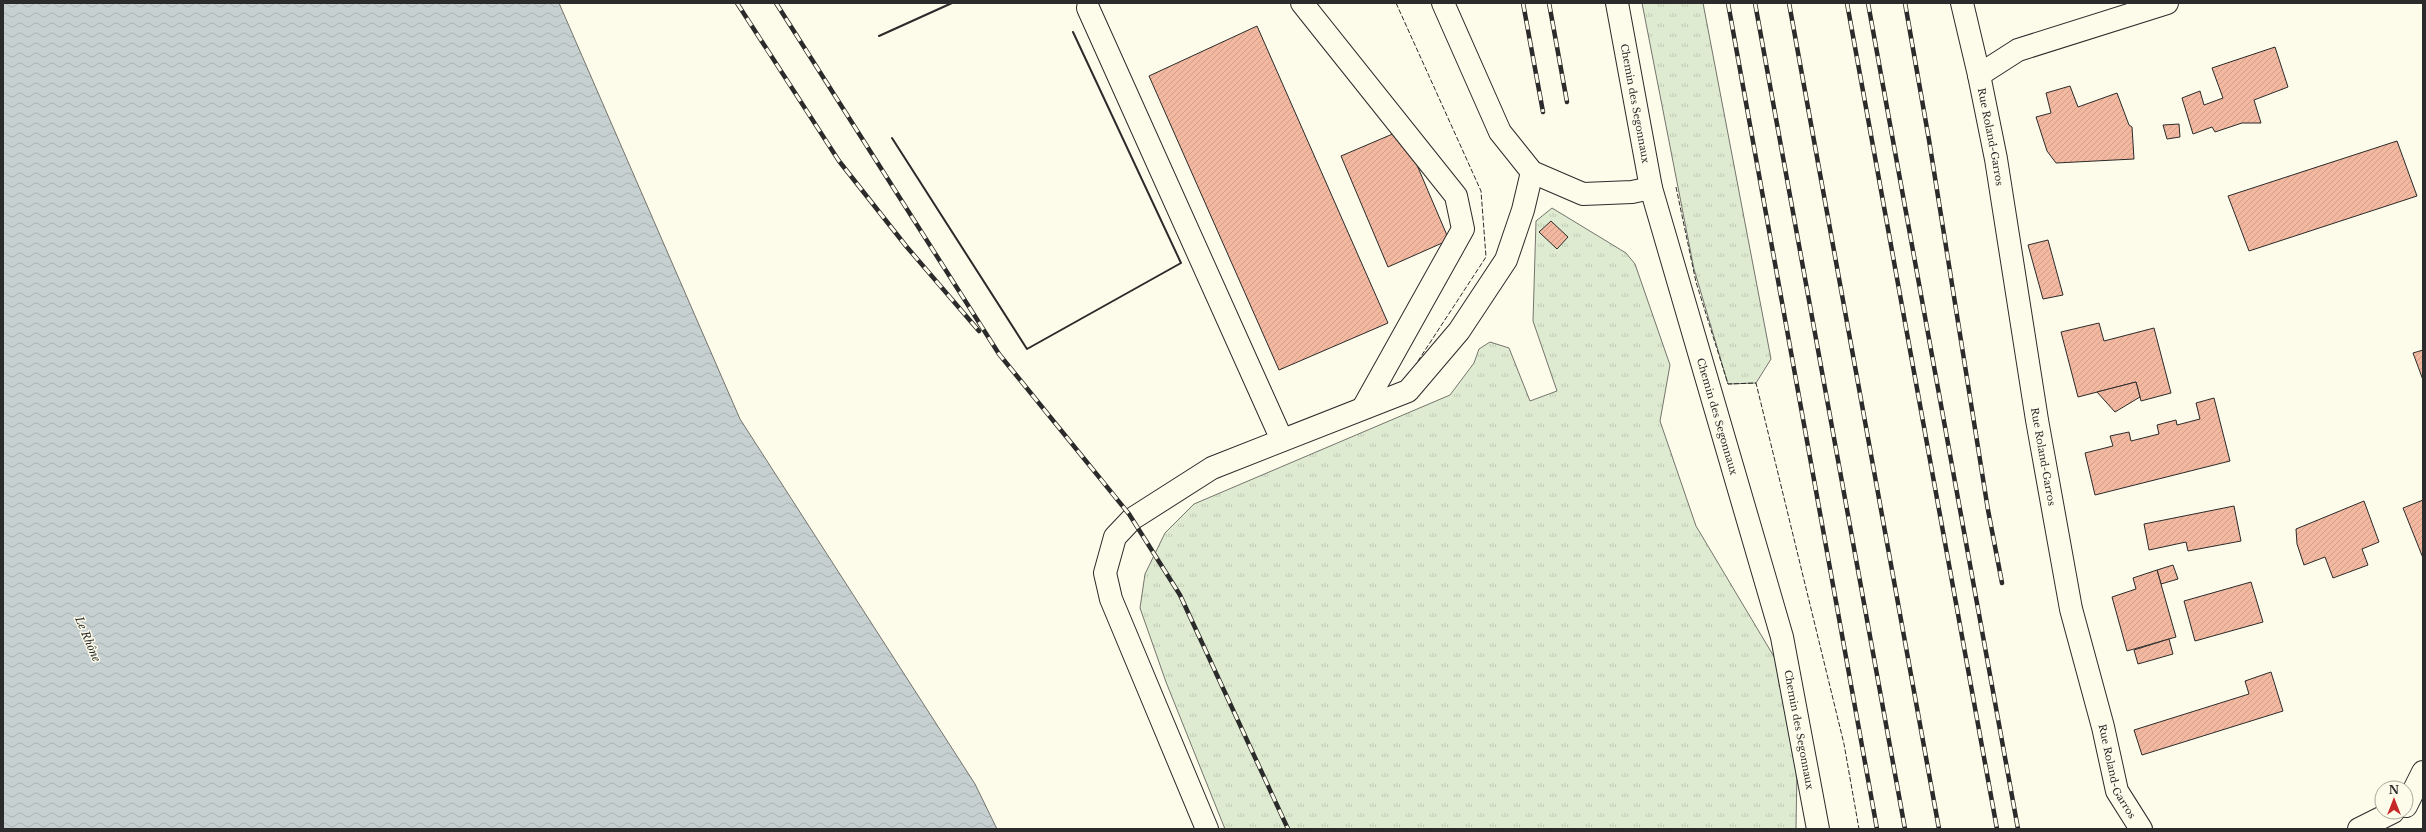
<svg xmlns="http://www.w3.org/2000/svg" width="2426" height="832" font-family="'Libre Baskerville',serif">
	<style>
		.grass { fill: url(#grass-tufts); stroke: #74746e }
		.water { fill: url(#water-waves); stroke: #74746e }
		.building { fill: url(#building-hatch); stroke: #2b2b2b }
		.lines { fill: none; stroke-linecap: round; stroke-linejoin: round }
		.minor-casing { stroke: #2b2b2b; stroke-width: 24 }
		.minor { stroke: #fdfbea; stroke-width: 22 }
		.rail-casing { stroke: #2b2b2b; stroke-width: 4.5 }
		.rail { stroke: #fdfbea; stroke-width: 3; stroke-dasharray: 9; stroke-linecap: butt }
		.fence { stroke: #2b2b2b; stroke-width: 1; stroke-dasharray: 5 2; stroke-linecap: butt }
		.wall { stroke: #2b2b2b; stroke-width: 2 }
		.labels { text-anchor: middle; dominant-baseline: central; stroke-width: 3; stroke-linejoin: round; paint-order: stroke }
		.street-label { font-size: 10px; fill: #2b2b2b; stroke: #fdfbea }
		.water-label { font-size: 11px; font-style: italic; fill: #2b2b2b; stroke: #fdfbea }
	</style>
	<defs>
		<pattern id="grass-tufts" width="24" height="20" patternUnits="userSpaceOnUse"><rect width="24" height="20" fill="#deebd1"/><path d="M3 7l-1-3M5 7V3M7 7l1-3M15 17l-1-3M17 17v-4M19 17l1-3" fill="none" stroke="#bfcab4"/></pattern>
		<pattern id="water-waves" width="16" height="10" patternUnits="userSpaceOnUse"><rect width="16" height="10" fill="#c7d0d0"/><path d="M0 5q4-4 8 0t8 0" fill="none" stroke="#abb3b3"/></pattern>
		<pattern id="building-hatch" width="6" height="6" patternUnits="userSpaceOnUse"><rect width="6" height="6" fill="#f2b8a0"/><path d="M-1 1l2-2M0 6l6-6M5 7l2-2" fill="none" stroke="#d09e8a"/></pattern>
	</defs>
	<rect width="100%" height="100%" fill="#fdfbea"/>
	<g class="grass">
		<path d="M1642,3H1703L1771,359L1756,383L1728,384L1694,269Z"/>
		<path d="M1552,208L1626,253L1635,264L1670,365L1660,421L1696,526L1776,660L1797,768L1796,829H1225L1166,682L1140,608L1145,574L1165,533L1194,504L1450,395L1474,363L1479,349L1490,342L1509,348L1530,401L1557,391L1533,321L1536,221Z"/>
	</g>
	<path class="water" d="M3,3H559L740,419L975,784L997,829H3Z"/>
	<g class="building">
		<path d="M1257,26L1388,323L1279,370L1149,76Z"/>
		<path d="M2275,47L2288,87L2254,100L2261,123H2242L2215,132L2212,127L2193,134L2182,98L2200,91L2204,105L2223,98L2212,68Z"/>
		<path d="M2070,86L2078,107L2117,93L2129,125L2132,127L2134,159L2056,163L2047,151L2036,117L2051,113L2046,93Z"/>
		<path d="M2179,124L2180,137L2167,139L2163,125Z"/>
		<path d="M1402,130L1449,240L1388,267L1341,156Z"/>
		<path d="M2397,141L2417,196L2249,251L2228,196Z"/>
		<path d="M1551,221L1568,237L1557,249L1539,232Z"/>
		<path d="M2048,240L2063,295L2043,299L2028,245Z"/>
		<path d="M2099,323L2104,341L2154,328L2171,393L2141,401L2136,382L2078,397L2061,332Z"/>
		<path d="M2423,350V380L2413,353Z"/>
		<path d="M2136,382L2140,397L2115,412L2097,392Z"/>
		<path d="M2214,398L2230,461L2095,495L2085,453L2113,446L2110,436L2129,432L2131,441L2159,434L2157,425L2176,420L2177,425L2200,419L2196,403Z"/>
		<path d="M2423,500V558L2403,508Z"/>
		<path d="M2364,501L2379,542L2362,549L2368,565L2333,578L2325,557L2304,565L2297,544L2296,529Z"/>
		<path d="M2234,506L2241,541L2188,551L2186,542L2149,550L2144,524Z"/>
		<path d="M2173,565L2178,579L2161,584L2157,570Z"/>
		<path d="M2157,570L2176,637L2127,651L2112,597L2136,589L2133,578Z"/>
		<path d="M2251,582L2263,622L2195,641L2184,601Z"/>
		<path d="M2169,639L2173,654L2138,664L2134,650Z"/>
		<path d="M2271,672L2283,711L2142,755L2134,730L2249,694L2245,681Z"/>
	</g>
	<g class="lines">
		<g class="minor-casing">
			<g id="minor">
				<path d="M1302,3L1456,196L1463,229L1363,408"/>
				<path d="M1443,3L1500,132L1532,172L1583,194L1632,192L1651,188"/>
				<path id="s1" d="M1617,3L1651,188L1782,637L1818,829"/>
				<path d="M1962,3L1979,75L2018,50L2167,3"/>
				<path d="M1088,8L1282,440"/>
				<path id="s2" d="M1979,75L1996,159L2037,420L2071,609L2103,727L2117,791L2141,829"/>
				<path d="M2406,806L2423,772"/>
				<path d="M1207,829L1111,599L1105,573L1115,537L1132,519L1212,468L1408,391L1459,331L1506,260L1523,210L1532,172"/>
				<path d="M2359,829L2393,812"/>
			</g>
		</g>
		<use href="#minor" class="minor"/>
		<g class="rail-casing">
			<g id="rail">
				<path d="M737,3L839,161L906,246L979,331"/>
				<path d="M776,3L999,354L1129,514L1180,595L1288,829"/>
				<path d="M1523,3L1543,112"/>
				<path d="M1549,3L1567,102"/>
				<path d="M1728,3L1877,829"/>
				<path d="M1755,3L1905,829"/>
				<path d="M1789,3L1939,829"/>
				<path d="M1847,3L1997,829"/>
				<path d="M1868,3L2018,829"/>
				<path d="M1905,3L1929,140L1988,510L2002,583"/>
			</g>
		</g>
		<use href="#rail" class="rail"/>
		<g class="fence">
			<path d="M1396,3L1481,191L1486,257L1416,364"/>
			<path d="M1676,187L1696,282L1728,384L1756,383L1844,744L1859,829"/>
		</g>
		<g class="wall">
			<path d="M879,36L952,3"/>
			<path d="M892,138L1027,349L1181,263L1073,32"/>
		</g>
	</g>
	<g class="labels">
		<g class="street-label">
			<text stroke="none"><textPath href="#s1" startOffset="102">Chemin des Segonnaux</textPath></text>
			<text stroke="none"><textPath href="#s2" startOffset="63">Rue Roland-Garros</textPath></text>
			<text stroke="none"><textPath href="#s1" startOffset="426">Chemin des Segonnaux</textPath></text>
			<text stroke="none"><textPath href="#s2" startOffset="387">Rue Roland-Garros</textPath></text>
			<text stroke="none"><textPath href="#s1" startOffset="750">Chemin des Segonnaux</textPath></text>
			<text stroke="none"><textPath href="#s2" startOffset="711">Rue Roland-Garros</textPath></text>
		</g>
		<g class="water-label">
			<text transform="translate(88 639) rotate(67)">Le Rhône</text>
		</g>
	</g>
	<rect width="2426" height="832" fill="none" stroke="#2b2b2b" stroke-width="8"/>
	<g transform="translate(2394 800)"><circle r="19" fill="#fdfbea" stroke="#a9a89e"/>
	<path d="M0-3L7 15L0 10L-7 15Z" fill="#c62828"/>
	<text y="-6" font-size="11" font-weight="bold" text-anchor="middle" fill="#2b2b2b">N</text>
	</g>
</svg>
